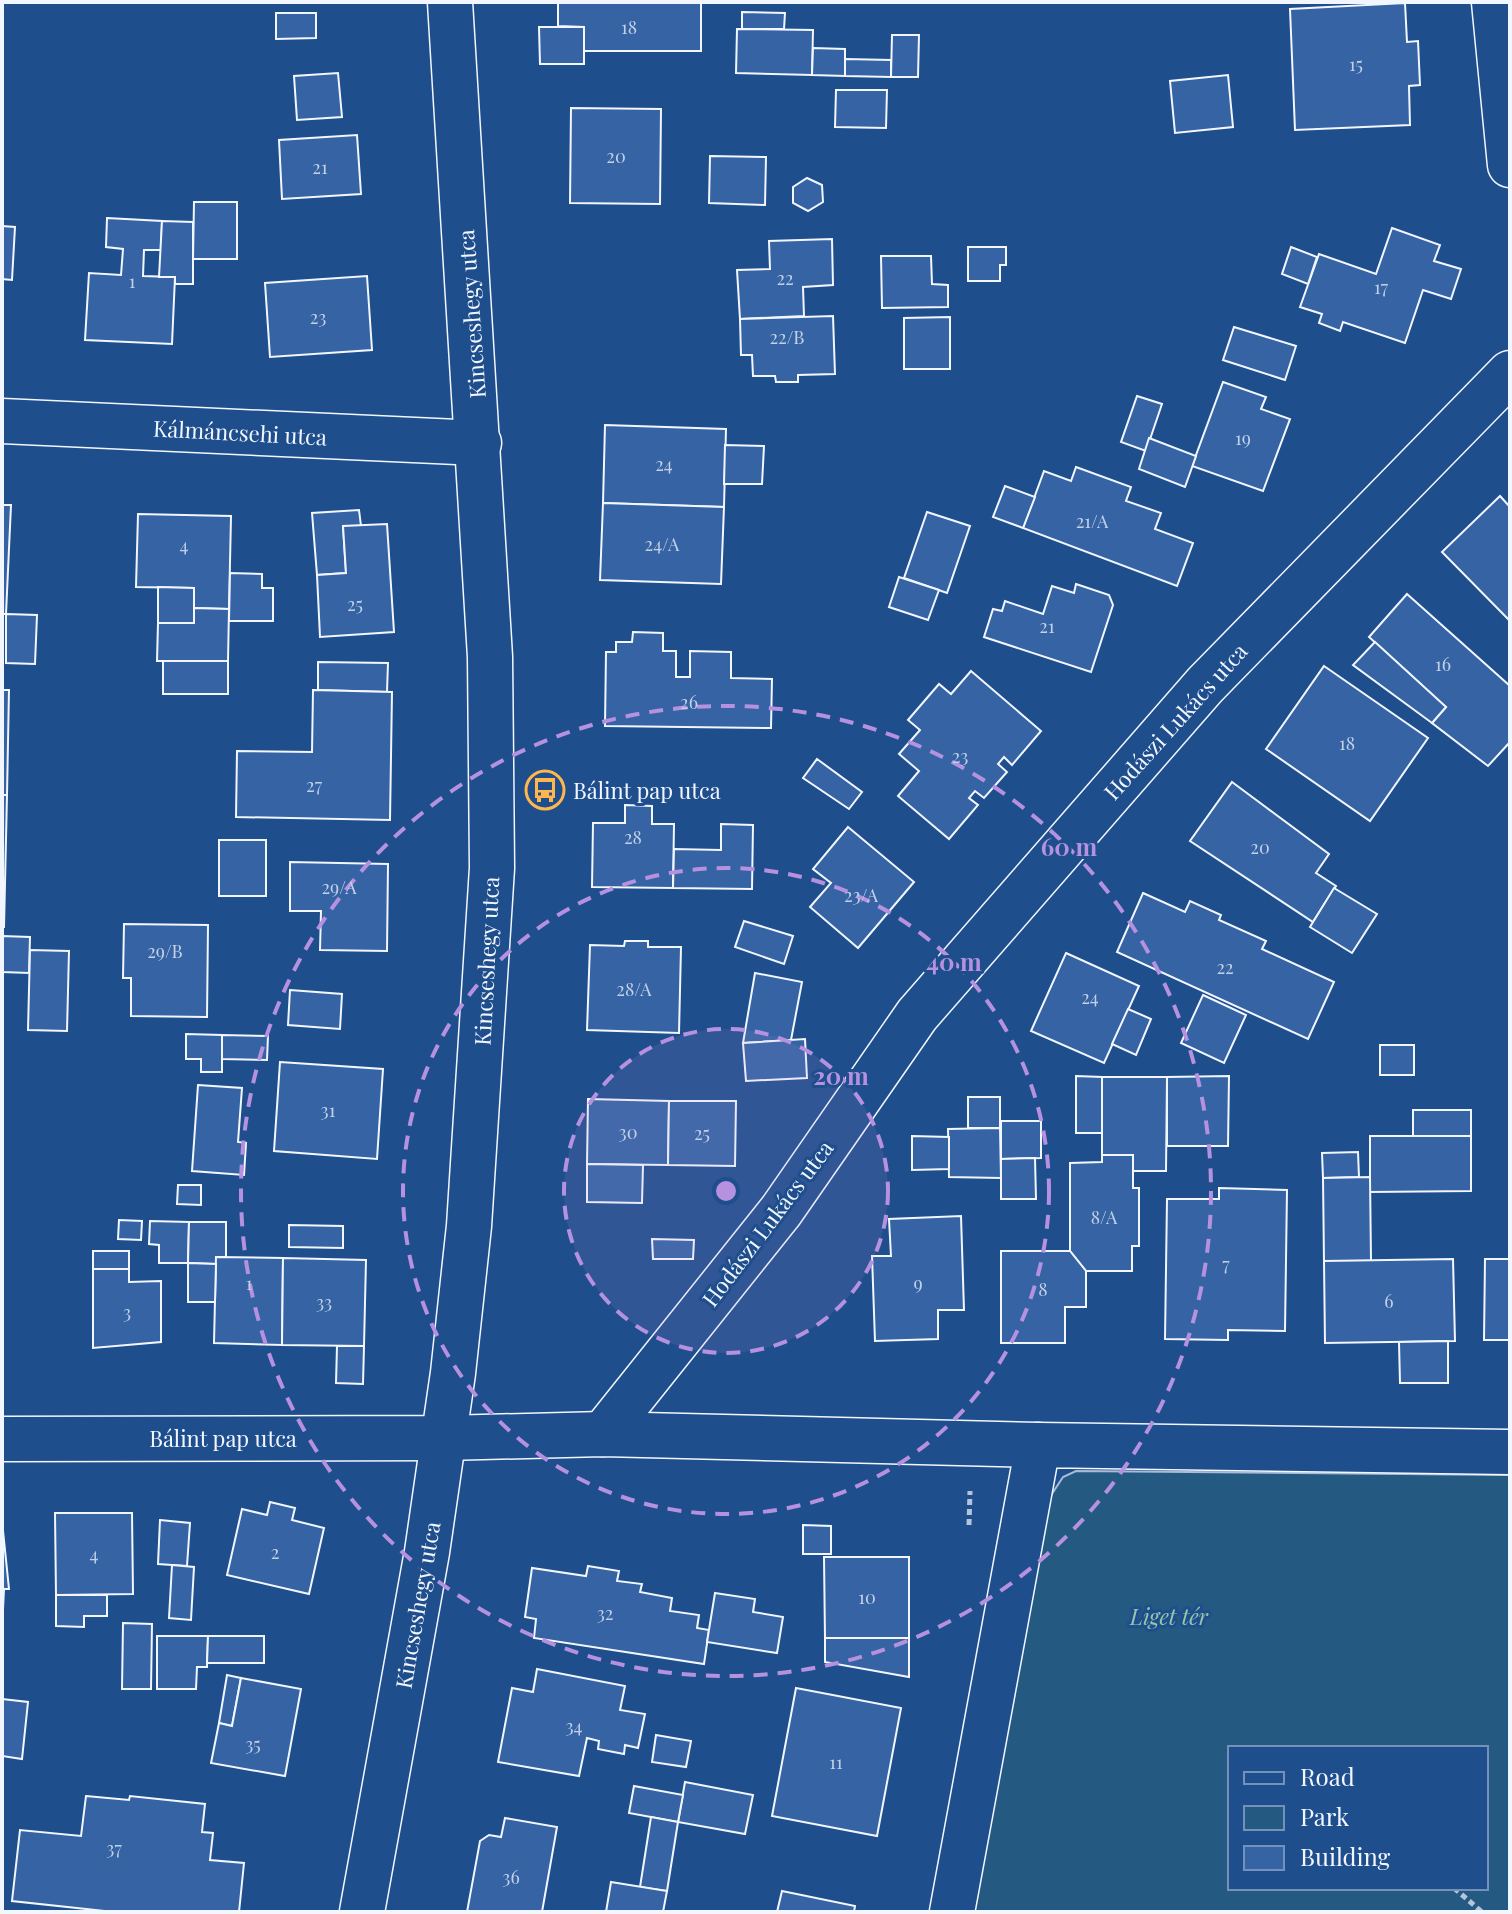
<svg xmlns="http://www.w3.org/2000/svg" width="1512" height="1914" font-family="'Playfair Display',serif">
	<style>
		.green { fill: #245a82; stroke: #a8bbd7; stroke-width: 2; fill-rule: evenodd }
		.building { fill: #3563a3; stroke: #f2f6ff; stroke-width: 2 }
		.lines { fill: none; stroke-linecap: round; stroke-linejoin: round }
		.minor-casing { stroke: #f2f6ff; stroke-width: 47 }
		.path { stroke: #b3c4dc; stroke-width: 5; stroke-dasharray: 6 4; stroke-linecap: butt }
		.minor { stroke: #1f4e8c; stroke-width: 44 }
		.ring { fill: none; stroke: #b691df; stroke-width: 4; stroke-dasharray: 14 10 }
		.labels { text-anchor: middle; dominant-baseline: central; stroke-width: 6; stroke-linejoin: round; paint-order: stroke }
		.number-label { font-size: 18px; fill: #c3d1e8 }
		.street-label { font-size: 22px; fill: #f2f6ff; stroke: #1f4e8c }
		.poi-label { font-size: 22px; fill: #f2f6ff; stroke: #1f4e8c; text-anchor: start }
		.park-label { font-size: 22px; font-style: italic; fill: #97c8a6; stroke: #1f4e8c }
		.centre { fill: #b691df; stroke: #1f4e8c; stroke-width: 4 }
		.ring-label { font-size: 24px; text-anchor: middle; font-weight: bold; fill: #b691df; stroke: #1f4e8c; stroke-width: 6; stroke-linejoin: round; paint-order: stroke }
	</style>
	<rect width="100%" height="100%" fill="#1f4e8c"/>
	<path class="green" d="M1076,1471L1510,1475V1912H969L1048,1500L1063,1477ZM1230,1748H1486V1888H1230Z"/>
	<g class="building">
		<path d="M558,2H701V51H584V27L558,26Z"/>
		<path d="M1405,3L1407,42L1418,41L1420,85L1409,86L1410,125L1295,130L1290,9Z"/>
		<path d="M742,12L785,13L784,29H742Z"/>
		<path d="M276,13H316V38L276,39Z"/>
		<path d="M539,27H584V64H540Z"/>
		<path d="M737,29L813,30L812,75L736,73Z"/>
		<path d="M892,35H919L918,77H891Z"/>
		<path d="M813,48L845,49V76L812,75Z"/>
		<path d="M845,59L891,60V77L845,76Z"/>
		<path d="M338,73L342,117L297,120L294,76Z"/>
		<path d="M1228,75L1233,127L1175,133L1170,81Z"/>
		<path d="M836,90H887L886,128L835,127Z"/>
		<path d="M571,108L661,109L660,204L570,203Z"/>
		<path d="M357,135L361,194L282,199L279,140Z"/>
		<path d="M710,156L766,157L765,205L709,203Z"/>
		<path d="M807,178L822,185L823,202L808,211L793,203V187Z"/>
		<path d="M194,202H237V259H193Z"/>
		<path d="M107,218L162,221L161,250H144L143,276L175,277L172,344L85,340L89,273L121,275L123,249L106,247Z"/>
		<path d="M162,221L193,222V284H175V277H159Z"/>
		<path d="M2,226L15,227L12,280L2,279Z"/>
		<path d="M1392,228L1440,245L1434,261L1461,269L1451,299L1423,290L1405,343L1343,322L1340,331L1319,323L1322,314L1300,307L1319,254L1376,274Z"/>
		<path d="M832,239L833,285L803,287L804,316L740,319L737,270L770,269L769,241Z"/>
		<path d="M968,247H1006V265H1000V281H968Z"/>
		<path d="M1291,247L1317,257L1308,284L1282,274Z"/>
		<path d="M881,256H931L932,284L948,285V307L882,308Z"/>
		<path d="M367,276L372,350L270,357L265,283Z"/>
		<path d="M833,316L835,374L798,375V382H776L775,376H753L752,355H741L740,319Z"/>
		<path d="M950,317V369H904V318Z"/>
		<path d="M1234,327L1296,346L1285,380L1223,360Z"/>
		<path d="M1223,382L1266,397L1261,409L1290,419L1263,491L1192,466Z"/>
		<path d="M1137,396L1162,404L1146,451L1121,442Z"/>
		<path d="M605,425L726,429L724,507L603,503Z"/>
		<path d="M1149,438L1196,456L1185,487L1139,469Z"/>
		<path d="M725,445L764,446L762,484H724Z"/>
		<path d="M1076,467L1131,487L1126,501L1161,513L1155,529L1193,543L1177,586L1023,528L1044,471L1071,481Z"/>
		<path d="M1005,486L1035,497L1023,528L993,517Z"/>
		<path d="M1500,496L1510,507V621L1442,552Z"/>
		<path d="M603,503L724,507L721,584L600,580Z"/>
		<path d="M2,505H11L6,614H2Z"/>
		<path d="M359,510L361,526H343L346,573L317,575L312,513Z"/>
		<path d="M927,512L970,526L947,593L904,578Z"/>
		<path d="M138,514L231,516L229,609L194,608V588L136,587Z"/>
		<path d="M387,524L394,632L320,637L317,575L346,573L343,526Z"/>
		<path d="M230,573L262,574V588H273V621H229Z"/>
		<path d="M899,577L939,590L928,620L889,607Z"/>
		<path d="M1076,584L1109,595L1113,605L1091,672L984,637L993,609L1002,611L1005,601L1043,614L1052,586L1074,593Z"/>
		<path d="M158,587L194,588V623H158Z"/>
		<path d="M1407,594L1510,686V742L1488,766L1432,723L1446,707L1369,637Z"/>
		<path d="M194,608L229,609L228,661H157L158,623H194Z"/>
		<path d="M6,614L37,615L35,664L6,663Z"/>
		<path d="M633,632L663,633V651H676V677H690V651L731,652V678L772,679L771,728L605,726L606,652H616V642H632Z"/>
		<path d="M1375,642L1446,707L1432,723L1353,665Z"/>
		<rect x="163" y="661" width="65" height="33"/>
		<path d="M318,662L388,663L387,692L318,690Z"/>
		<path d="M1324,666L1428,738L1370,821L1266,749Z"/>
		<path d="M971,671L1041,731L1012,765L1004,757L998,764L1007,772L984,798L975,791L969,798L978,805L949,839L898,796L919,771L899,754L920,730L908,720L939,684L951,694Z"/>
		<path d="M2,690H9L7,795H2Z"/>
		<path d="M313,690L392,692L390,820L236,817L237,751L312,752Z"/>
		<path d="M817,759L862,792L849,809L803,778Z"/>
		<path d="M1232,782L1329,854L1316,873L1336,886L1313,922L1190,841Z"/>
		<path d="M2,795H7L4,927H2Z"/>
		<path d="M625,805L652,806V824H674L673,888L592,887L593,823H625Z"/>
		<path d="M721,824L753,825L752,889L673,888L674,849L721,850Z"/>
		<path d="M848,827L914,882L858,948L810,907L831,883L813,869Z"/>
		<rect x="219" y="840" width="47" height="56"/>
		<path d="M290,862L388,864L387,951L320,950L321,911H290Z"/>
		<path d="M1334,888L1377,914L1352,953L1310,927Z"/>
		<path d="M1143,893L1185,912L1190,901L1221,915L1219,920L1266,941L1262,949L1334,982L1308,1039L1117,952Z"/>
		<path d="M744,921L793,936L784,964L735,947Z"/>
		<path d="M124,924L208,925L207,1017L131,1016V978H123Z"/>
		<path d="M2,936L30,937L29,973L2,972Z"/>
		<path d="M625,941H648V947H681L679,1033L587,1030L590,945L624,946Z"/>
		<path d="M30,950L69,951L67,1031L28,1030Z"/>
		<path d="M1066,953L1139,986L1104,1063L1031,1031Z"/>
		<path d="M755,973L802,982L791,1040L743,1043Z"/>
		<path d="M290,990L342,994L340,1029L288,1025Z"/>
		<path d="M1203,995L1246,1015L1224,1063L1181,1043Z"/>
		<path d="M1128,1009L1151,1019L1136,1055L1112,1044Z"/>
		<path d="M186,1034L222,1035V1072H201V1059H186Z"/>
		<path d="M222,1035L268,1036L267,1060L222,1059Z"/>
		<path d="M805,1039L807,1078L746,1081L743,1043Z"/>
		<rect x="1380" y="1045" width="34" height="30"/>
		<path d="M280,1062L383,1069L377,1159L274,1151Z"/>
		<path d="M1076,1076L1102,1077V1133H1076Z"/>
		<path d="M1229,1076L1228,1146H1167V1077Z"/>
		<path d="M1102,1077H1167L1166,1171H1132L1133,1155H1102Z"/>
		<path d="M198,1085L242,1088L238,1142L246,1143L244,1175L192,1171Z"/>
		<rect x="968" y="1097" width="32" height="31"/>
		<path d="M588,1099L669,1101L668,1165L587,1164Z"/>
		<path d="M669,1101H736L735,1166L668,1165Z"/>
		<rect x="1413" y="1110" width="58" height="26"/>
		<path d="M1001,1121H1041V1158L1001,1159Z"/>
		<path d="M1000,1128L1001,1178L949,1177L948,1129Z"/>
		<path d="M912,1136L949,1137V1169L912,1170Z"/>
		<path d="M1370,1136H1471V1191L1370,1192Z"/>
		<path d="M1358,1152L1359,1177L1323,1178L1322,1153Z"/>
		<path d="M1102,1155H1133V1188H1139V1246H1132V1271H1086L1070,1251V1163L1102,1162Z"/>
		<path d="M1035,1158L1036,1199H1001V1159Z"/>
		<path d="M587,1164L643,1165L642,1203L587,1202Z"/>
		<path d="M1370,1177L1371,1261H1324L1323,1178Z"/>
		<path d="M178,1185H201V1205L177,1204Z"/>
		<path d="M1219,1188L1287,1190L1285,1331L1228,1330V1340L1165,1339L1167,1199H1219Z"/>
		<path d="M961,1216L964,1310H938V1339L875,1341L872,1256H891L889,1219Z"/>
		<path d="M119,1220L142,1221L141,1240L118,1239Z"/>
		<path d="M150,1221L189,1222L188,1263H159V1245L149,1244Z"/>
		<path d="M189,1222H226V1257H216V1264L188,1263Z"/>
		<path d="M289,1225L343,1226V1248L289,1247Z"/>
		<path d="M652,1239L694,1240L693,1259H653Z"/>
		<rect x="93" y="1251" width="36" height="18"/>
		<path d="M1001,1251H1070L1086,1271V1307H1065V1343H1001Z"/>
		<path d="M216,1257L283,1258L282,1345L214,1343Z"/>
		<path d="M283,1258L366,1260L364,1346L282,1345Z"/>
		<path d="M1453,1259L1455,1341L1325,1343L1324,1261Z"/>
		<path d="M1485,1259H1510V1340H1484Z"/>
		<path d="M188,1263L216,1264L215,1302H188Z"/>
		<path d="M93,1269H129V1282L161,1281V1342L93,1348Z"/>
		<path d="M1448,1341V1383H1400L1399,1342Z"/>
		<path d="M337,1346H364L363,1384L336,1383Z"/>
		<path d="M270,1502L295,1508L292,1520L324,1528L309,1594L227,1575L242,1509L267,1515Z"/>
		<path d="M55,1513H132L133,1594L56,1595Z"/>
		<path d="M160,1520L190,1523L187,1566L158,1564Z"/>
		<path d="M2,1521L9,1589H4L2,1629Z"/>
		<path d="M803,1525L831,1526V1554H803Z"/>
		<path d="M824,1557H909V1638H825Z"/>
		<path d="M172,1565L194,1567L191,1620L169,1618Z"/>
		<path d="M588,1566L619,1571L617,1581L642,1584L640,1592L672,1598L670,1611L699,1615L697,1628L709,1630L704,1664L534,1638L536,1619L525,1617L532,1568L586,1576Z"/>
		<path d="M715,1593L755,1599L753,1612L783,1617L777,1653L707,1642Z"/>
		<path d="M56,1595H107V1616H84V1627L56,1626Z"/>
		<path d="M123,1623L152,1624L151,1689H122Z"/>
		<path d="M157,1636H208L207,1667H197L196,1689H157Z"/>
		<path d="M208,1636H264V1663H207Z"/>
		<path d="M825,1638H909V1677L825,1662Z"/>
		<path d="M537,1669L625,1686L620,1710L645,1714L638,1748L625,1745L624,1754L598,1749L599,1741L587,1738L579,1776L498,1762L512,1688L533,1692Z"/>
		<path d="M227,1675L241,1678L232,1726L219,1723Z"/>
		<path d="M241,1678L301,1689L285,1776L211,1763L219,1723L232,1726Z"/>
		<path d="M796,1688L901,1708L877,1836L772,1816Z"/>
		<path d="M2,1699L28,1702L22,1759L2,1756Z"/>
		<path d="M656,1735L691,1741L686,1767L652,1762Z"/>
		<path d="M685,1782L753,1795L745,1834L678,1822Z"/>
		<path d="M634,1786L683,1795L678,1822L629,1813Z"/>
		<path d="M86,1796L129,1800L130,1796L205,1804L202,1832L213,1833L210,1860L244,1863L239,1912H114L12,1901L20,1830L81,1836Z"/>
		<path d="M651,1817L678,1822L667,1891L640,1887Z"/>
		<path d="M505,1818L557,1827L542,1912H467L480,1841L489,1835L501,1837Z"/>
		<path d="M611,1882L667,1891L663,1912H606Z"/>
		<path d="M782,1891L855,1906L854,1912H777Z"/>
	</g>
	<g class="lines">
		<g class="minor-casing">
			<g id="minor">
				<path d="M1494,2L1510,165"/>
				<path d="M2,421L479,443"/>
				<path d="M603,1434L781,1211L917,1015L1205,685L1510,373"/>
				<path d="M2,1439L445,1438L603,1434L1038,1445"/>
				<path d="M362,1912L427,1552L453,1373L469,1226L492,868L490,657L450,2"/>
				<path d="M952,1912L1038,1445L1510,1452"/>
			</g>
		</g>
		<g class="path">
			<path d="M969,1525L970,1491"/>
			<path d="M1454,1888L1482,1912"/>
		</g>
		<use href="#minor" class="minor"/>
	</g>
	<circle cx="726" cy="1191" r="162" fill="#b691df" fill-opacity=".12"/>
	<g class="ring">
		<circle cx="726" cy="1191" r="162"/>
		<circle cx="726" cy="1191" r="323"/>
		<circle cx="726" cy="1191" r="485"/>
	</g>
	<defs>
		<g id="bus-ring" transform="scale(2)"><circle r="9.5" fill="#1f4e8c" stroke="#ffb74d" stroke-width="1.5"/><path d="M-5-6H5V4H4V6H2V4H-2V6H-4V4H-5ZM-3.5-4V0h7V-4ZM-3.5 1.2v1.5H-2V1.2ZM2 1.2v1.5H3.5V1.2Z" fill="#ffb74d"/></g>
	</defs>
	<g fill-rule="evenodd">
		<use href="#bus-ring" x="545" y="790"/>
	</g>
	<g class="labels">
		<g class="number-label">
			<text x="629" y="27">18</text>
			<text x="1356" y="64">15</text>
			<text x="616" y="156">20</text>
			<text x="320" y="167">21</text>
			<text x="785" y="278">22</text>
			<text x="132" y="281">1</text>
			<text x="1381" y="287">17</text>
			<text x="318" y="317">23</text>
			<text x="787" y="337">22/B</text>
			<text x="1243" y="438">19</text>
			<text x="664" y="464">24</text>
			<text x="1092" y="521">21/A</text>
			<text x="662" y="544">24/A</text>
			<text x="184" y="545">4</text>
			<text x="355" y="604">25</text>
			<text x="1047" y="626">21</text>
			<text x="1443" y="664">16</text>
			<text x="689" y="702">26</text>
			<text x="1347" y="743">18</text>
			<text x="960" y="756">23</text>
			<text x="314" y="785">27</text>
			<text x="633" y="837">28</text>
			<text x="1260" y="847">20</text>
			<text x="339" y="887">29/A</text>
			<text x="861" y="895">23/A</text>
			<text x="165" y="951">29/B</text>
			<text x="1225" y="967">22</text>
			<text x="634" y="989">28/A</text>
			<text x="1090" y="997">24</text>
			<text x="328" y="1110">31</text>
			<text x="628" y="1132">30</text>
			<text x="702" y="1133">25</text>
			<text x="1104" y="1217">8/A</text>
			<text x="1226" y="1264">7</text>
			<text x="249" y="1283">1</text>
			<text x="918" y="1283">9</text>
			<text x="1043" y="1289">8</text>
			<text x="1389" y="1301">6</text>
			<text x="324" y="1302">33</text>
			<text x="127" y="1312">3</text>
			<text x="275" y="1552">2</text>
			<text x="94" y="1554">4</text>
			<text x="867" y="1597">10</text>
			<text x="605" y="1613">32</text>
			<text x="574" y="1726">34</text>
			<text x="253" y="1744">35</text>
			<text x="836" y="1762">11</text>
			<text x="114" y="1848">37</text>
			<text x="511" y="1877">36</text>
		</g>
		<g class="street-label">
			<text transform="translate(471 314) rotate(-94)">Kincseshegy utca</text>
			<text transform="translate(240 432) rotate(3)">Kálmáncsehi utca</text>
			<text transform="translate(1175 721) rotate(-48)">Hodászi Lukács utca</text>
			<text transform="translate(486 961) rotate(-87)">Kincseshegy utca</text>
			<text transform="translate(767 1223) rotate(-53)">Hodászi Lukács utca</text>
			<text x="223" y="1438">Bálint pap utca</text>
			<text transform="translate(417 1605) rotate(-80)">Kincseshegy utca</text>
		</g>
		<g class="poi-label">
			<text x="573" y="790">Bálint pap utca</text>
		</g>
		<g class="park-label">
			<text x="1169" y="1616">Liget tér</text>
		</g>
	</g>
	<circle cx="726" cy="1191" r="12" class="centre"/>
	<g class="ring-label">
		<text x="1069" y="856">60 m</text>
		<text x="954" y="971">40 m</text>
		<text x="841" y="1085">20 m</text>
	</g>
	<rect width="1512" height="1914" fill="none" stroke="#f2f6ff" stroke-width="8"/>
	<rect x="1228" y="1746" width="260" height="144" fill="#1f4e8c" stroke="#7391ba" stroke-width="2"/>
	<rect x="1244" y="1772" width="40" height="12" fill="#1f4e8c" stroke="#7391ba" stroke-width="2"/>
	<text x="1300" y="1786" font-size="24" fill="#f2f6ff">Road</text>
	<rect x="1244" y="1806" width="40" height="24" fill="#245a82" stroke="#7391ba" stroke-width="2"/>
	<text x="1300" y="1826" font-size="24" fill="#f2f6ff">Park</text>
	<rect x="1244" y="1846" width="40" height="24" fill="#3563a3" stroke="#7391ba" stroke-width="2"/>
	<text x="1300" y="1866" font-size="24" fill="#f2f6ff">Building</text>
</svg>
